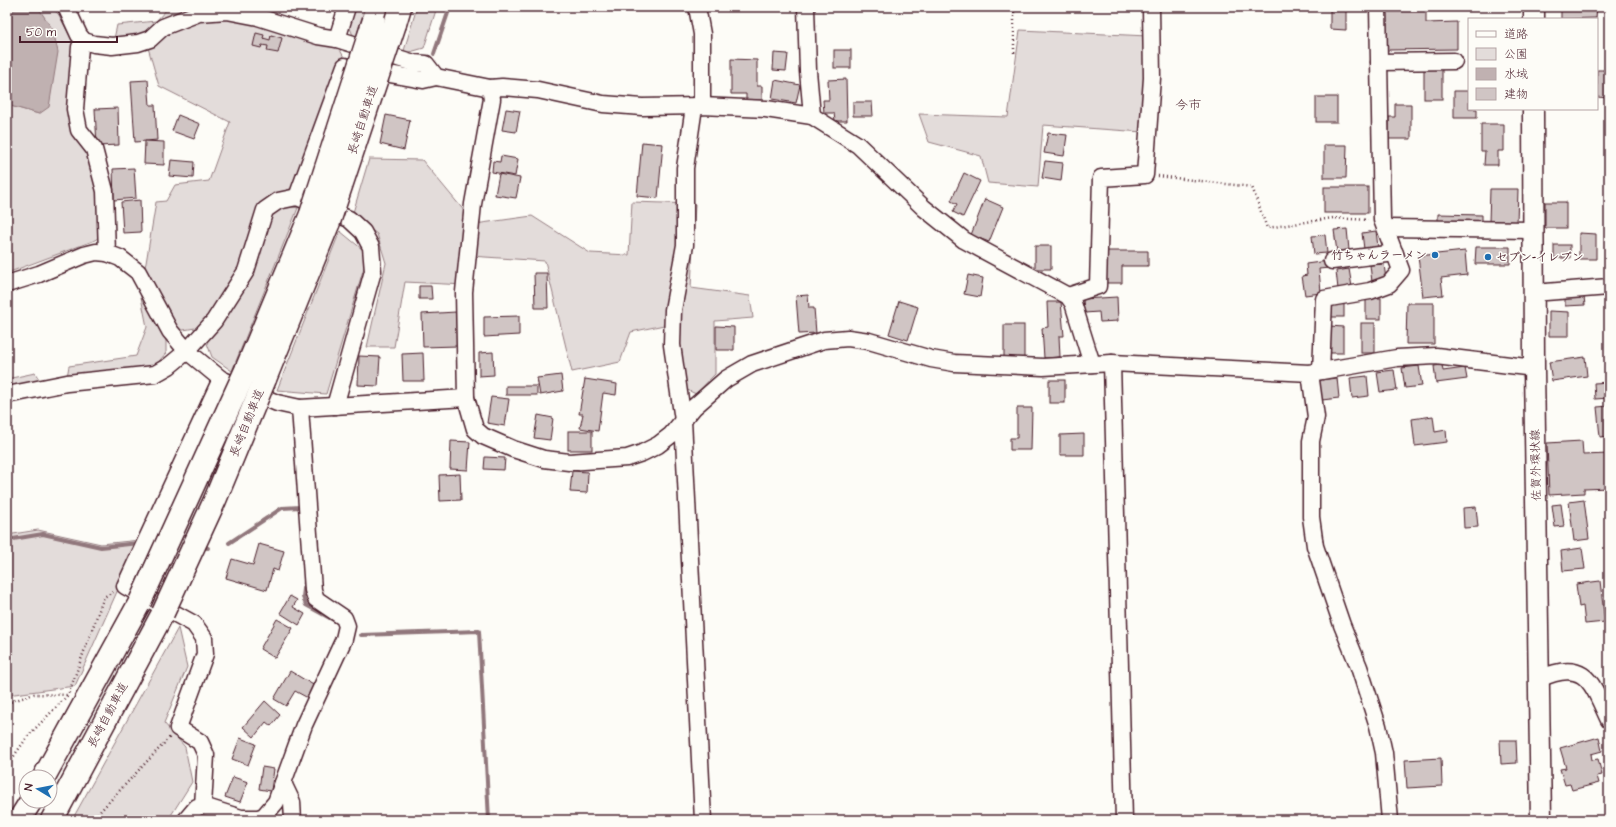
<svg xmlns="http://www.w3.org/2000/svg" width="1616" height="827" font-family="'Architects Daughter','Klee One',sans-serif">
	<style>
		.green { fill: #e3dcda; stroke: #967e82 }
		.water { fill: #c0b1b1; stroke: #91777b }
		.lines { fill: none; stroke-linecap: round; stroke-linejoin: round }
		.stream { stroke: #91777b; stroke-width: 4 }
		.building { fill: #d0c5c4; stroke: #4a1f2b }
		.minor-casing { stroke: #4a1f2b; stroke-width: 19 }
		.major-casing { stroke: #4a1f2b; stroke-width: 23 }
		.highway-casing { stroke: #4a1f2b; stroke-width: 25 }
		.path { stroke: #4a1f2b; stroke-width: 2.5; stroke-dasharray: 1 3; stroke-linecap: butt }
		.minor { stroke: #fdfcf7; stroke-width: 16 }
		.major { stroke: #fdfcf7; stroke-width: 20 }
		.highway { stroke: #fdfcf7; stroke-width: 22 }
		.highway-bridge-casing { stroke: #4a1f2b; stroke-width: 25; stroke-linecap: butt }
		.highway-bridge { stroke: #fdfcf7; stroke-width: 22 }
		.poi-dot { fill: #1f6fb2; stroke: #fdfcf7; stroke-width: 1.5 }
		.labels { text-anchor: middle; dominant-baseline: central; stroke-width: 3; stroke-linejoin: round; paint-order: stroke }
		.street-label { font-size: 12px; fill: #4a1f2b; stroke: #fdfcf7 }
		.poi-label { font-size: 12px; font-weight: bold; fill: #4a1f2b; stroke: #fdfcf7; text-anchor: end }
		.neighbourhood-label { font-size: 13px; fill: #4a1f2b; stroke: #fdfcf7 }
	</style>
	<rect width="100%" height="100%" fill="#fdfcf7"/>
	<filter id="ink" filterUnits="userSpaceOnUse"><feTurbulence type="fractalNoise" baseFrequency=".025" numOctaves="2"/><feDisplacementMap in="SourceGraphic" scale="8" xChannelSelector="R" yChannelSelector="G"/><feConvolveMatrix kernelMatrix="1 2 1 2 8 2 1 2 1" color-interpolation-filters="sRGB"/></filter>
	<g filter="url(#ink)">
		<g class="green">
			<path d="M33,7H51L59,15L72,40L89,151L99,187L103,235L93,241L7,273V105L39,114V9Z"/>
			<path d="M169,7H235L263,12L329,30L345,59L296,186L265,201L298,208L232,371L212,357L201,327L166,333V353L150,372L67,377L69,366L136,356L147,327L139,287L146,263L156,202L166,201L175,185L209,181L230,122L159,86L145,37L114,39L117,25L156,21Z"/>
			<path d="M351,7H365L355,40L347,21Z"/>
			<path d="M417,7H437L424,48L403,54Z"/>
			<path d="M1020,30L1148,36L1143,132L1043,125L1038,187L988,183L981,156L929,142L919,114L1008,117Z"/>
			<path d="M369,159L422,160L475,224L532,216L590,253L629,255L632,202L695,204L691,288L750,296L753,318L715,321V374L696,394L683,388L664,325L631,332L620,362L572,372L545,261L470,256L465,285L405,282L394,347H367L386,263L377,234L352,216Z"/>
			<path d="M340,231L368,254L326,394L277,390Z"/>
			<path d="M35,373L41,382L7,390V379Z"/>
			<path d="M38,530L101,544L140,540L75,686L7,695V535Z"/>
			<path d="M178,628L187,667L164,723L185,747L192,782L168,820H72Z"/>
		</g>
		<path class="water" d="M18,7H33L39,9L53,30L58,52L49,107L39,114L7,105V16Z"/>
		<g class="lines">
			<g class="stream">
				<path d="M434,54L450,7"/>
				<path d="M7,540L43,534L101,547L139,543"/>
				<path d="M229,543L282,508L301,507L302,509"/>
				<path d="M200,547L208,548"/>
				<path d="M305,581L303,597L306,605L337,622"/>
				<path d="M361,635L479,631L489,820"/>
			</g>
		</g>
		<g class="building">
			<path d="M1330,7H1346V30L1330,29Z"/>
			<path d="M1386,7H1426V23L1457,22V49L1387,50Z"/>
			<path d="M1561,7H1597L1596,18L1561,19Z"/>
			<path d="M256,33L264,35L263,38L270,40L271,35L282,38L278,53L267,51L268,46L262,45L261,48L253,46Z"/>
			<rect x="834" y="50" width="17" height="18"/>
			<path d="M774,53L788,54L786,71L773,70Z"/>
			<path d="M731,59L757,60V86H762V100H746V94H731Z"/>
			<rect x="1424" y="69" width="18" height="30"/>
			<path d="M1597,70H1609V98L1597,97Z"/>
			<path d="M846,79L847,121H835L834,113H824L823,100H829L828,80Z"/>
			<path d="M148,80L150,105H155L157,140L135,142L131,81Z"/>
			<path d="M775,80L800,85L796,103L772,99Z"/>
			<path d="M1454,91H1469V109H1477V118H1454Z"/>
			<rect x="1316" y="97" width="21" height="25"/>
			<path d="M853,102H872L873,116H853Z"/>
			<path d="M1395,104H1411V139H1389V117H1395Z"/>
			<path d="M118,108L119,145L97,146L95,109Z"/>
			<path d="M506,109L520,111L516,132L502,130Z"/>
			<path d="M178,115L200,124L194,139L172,131Z"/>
			<path d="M386,115L410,120L404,150L380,144Z"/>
			<path d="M1481,124H1504V151H1498V165H1484L1485,151H1481Z"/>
			<path d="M1048,133L1067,135L1064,156L1044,153Z"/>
			<path d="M145,141L164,142V165L144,164Z"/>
			<path d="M642,142L663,144L658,198L637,196Z"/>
			<path d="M1324,145H1347L1346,178H1324Z"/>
			<path d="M501,156L518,159L515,176L492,172L493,161L500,162Z"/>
			<path d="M171,160L194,162L193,178L169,176Z"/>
			<path d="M1045,161L1063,163L1061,181L1042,178Z"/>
			<path d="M134,168L136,198L114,200L113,169Z"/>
			<path d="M964,173L980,181L963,217L953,212L957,204L951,201Z"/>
			<path d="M499,174L520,178L516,198L495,195Z"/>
			<rect x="1324" y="187" width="44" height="26"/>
			<path d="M1490,189H1518L1517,223L1489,222Z"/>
			<path d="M985,199L1003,207L989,242L971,235Z"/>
			<path d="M140,200L141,232L123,233L121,202Z"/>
			<rect x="1545" y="202" width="21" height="26"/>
			<path d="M1438,214L1482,215V223H1438Z"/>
			<path d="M1347,229L1349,250L1337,252L1334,230Z"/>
			<path d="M1376,231L1378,247L1364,249L1362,233Z"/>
			<path d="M1579,233L1596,234V259H1579Z"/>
			<path d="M1325,235L1327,253L1314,254L1312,236Z"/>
			<rect x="1554" y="245" width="16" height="13"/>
			<rect x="1035" y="246" width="16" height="23"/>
			<path d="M1476,247H1510V264H1475Z"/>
			<path d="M1106,251H1148V266H1122V283H1106Z"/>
			<path d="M1465,251L1467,275L1441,278L1443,295L1423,297L1418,256Z"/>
			<path d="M1328,261L1329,268L1319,269L1321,293L1305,295L1302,276L1307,275L1306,264Z"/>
			<path d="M1384,264L1386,280L1372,282L1370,265Z"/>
			<path d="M1349,269L1352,287L1338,289L1336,271Z"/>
			<path d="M534,273H547L548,308H535Z"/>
			<path d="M968,275L983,278L980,297L964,294Z"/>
			<path d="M419,286H431L432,299H419Z"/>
			<path d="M808,295L809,308H814L816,333L799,334L796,296Z"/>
			<path d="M1117,297L1118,321L1100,322L1099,312L1084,313L1083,299Z"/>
			<path d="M1584,297L1585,305L1565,306V299Z"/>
			<rect x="1366" y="298" width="15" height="21"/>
			<path d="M899,301L918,307L908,340L889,334Z"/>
			<path d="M1047,302H1061L1064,336H1059L1060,357L1044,358L1042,328L1048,327Z"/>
			<path d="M1607,302H1609V323Z"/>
			<rect x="1331" y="303" width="13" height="14"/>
			<path d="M1407,303H1434V344H1406Z"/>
			<path d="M1549,311L1569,312V336H1549Z"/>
			<path d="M456,312L458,346L423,347L422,314Z"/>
			<path d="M519,316V335L484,337V317Z"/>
			<rect x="1361" y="323" width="14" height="30"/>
			<rect x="1004" y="325" width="20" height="33"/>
			<path d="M716,326L734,327V350H716Z"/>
			<path d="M1330,326L1343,327V353H1330Z"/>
			<path d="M493,352L494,375L479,376V353Z"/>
			<path d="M423,353L424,381H403L402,354Z"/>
			<path d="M359,356L380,357L378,386L358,385Z"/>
			<path d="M1585,357L1587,376L1552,381L1549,362Z"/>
			<path d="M1442,365L1443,371L1465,368L1467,379L1436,383L1434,366Z"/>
			<path d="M1419,366L1422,386L1405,388L1402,368Z"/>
			<path d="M1394,370L1397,390L1380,392L1377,372Z"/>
			<path d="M561,375L563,391L540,395L537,378Z"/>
			<path d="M1367,376L1369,396L1352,398L1350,378Z"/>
			<path d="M1337,378L1339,398L1322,400L1319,380Z"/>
			<path d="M585,379L617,384L616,395L603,393L598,431L580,428L583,414H579Z"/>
			<rect x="1049" y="380" width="16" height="23"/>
			<path d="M1609,382V398L1595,399L1594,383Z"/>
			<rect x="506" y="386" width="31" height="9"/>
			<path d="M491,397L509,399L505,426L487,423Z"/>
			<path d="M1609,406V436L1600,437L1597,407Z"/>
			<path d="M1017,408H1032L1031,450H1010V438H1017Z"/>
			<path d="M538,415L553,418L550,440L534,438Z"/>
			<path d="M1433,416L1435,432L1446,430L1447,442L1415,446L1412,419Z"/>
			<rect x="568" y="431" width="24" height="19"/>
			<path d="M1084,434V455H1060V435Z"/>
			<path d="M451,441L470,442L468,470L450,469Z"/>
			<path d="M1582,441L1583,455L1609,454V488L1584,489V493L1549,495L1547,443Z"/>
			<path d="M485,457L505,458L504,470L484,469Z"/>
			<path d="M572,471L588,472L587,493L570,492Z"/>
			<path d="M460,474L461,500L440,501L439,475Z"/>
			<path d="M1584,500L1589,539L1574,541L1569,502Z"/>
			<path d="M1561,504L1564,526L1555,527L1552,505Z"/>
			<path d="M1476,507L1478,527L1464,528L1463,508Z"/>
			<path d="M259,544L284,551L278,571L273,569L267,590L226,578L232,559L253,565Z"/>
			<path d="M1582,548L1585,569L1563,571L1561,551Z"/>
			<path d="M1600,581L1605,622L1585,624L1583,606L1579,607L1576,584Z"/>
			<path d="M290,596L297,600L293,607L305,614L299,625L280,613Z"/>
			<path d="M277,619L293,628L275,658L260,649Z"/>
			<path d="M290,671L315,686L308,698L295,691L286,706L274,699Z"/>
			<path d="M265,701L280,715L271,726L266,722L254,737L243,727Z"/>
			<path d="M1599,737L1602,751L1591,754L1592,760L1598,759L1602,775L1597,776L1599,783L1572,790L1570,784L1565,785L1560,769L1566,768L1560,748Z"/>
			<path d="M240,738L256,744L248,765L232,759Z"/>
			<path d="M1500,740H1516L1517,763L1501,764Z"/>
			<path d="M1441,758L1442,786L1407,788L1405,760Z"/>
			<path d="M262,767L274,769L271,791L259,789Z"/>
			<path d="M233,777L248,782L240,802L225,797Z"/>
			<path d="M200,813L217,820H197Z"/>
			<rect x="1562" y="816" width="23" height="4"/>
		</g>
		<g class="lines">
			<g class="minor-casing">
				<g id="minor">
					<path d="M66,7L79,35L84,41L94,44L112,46L138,43L150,39L163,27L199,13L227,11L258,17L318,36L337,39L414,63L426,64L436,77L490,88L502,87L538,90L603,104L642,107L702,106L766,109L812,116L858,145L924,208L964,240L1068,296L1073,303L1092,364"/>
					<path d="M697,7L702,34V106"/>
					<path d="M806,7L808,71L812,116"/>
					<path d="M337,39L347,7"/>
					<path d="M84,41L80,47L75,109L79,130L94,149L105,191L107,253"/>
					<path d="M1379,62L1454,61"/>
					<path d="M694,107L685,168V245L673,310L672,345L683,420L703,820"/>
					<path d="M297,197L345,66L423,80L436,77"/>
					<path d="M1386,228L1532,230"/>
					<path d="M1332,261L1395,253"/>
					<path d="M7,284L39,274L84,255L96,252L107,253L120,258L138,272L170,331L187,351L221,379L277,403L300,408L466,398L475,429L483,436L513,449L544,459L569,462L627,458L642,453L658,445L671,435L694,407L726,379L752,364L824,340L848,338L869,341L931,359L954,363L1043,367L1112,363L1310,373L1397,358L1436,356L1534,368"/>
					<path d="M1533,293L1609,287"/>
					<path d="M1068,296L1098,286L1101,178L1145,175L1152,78L1151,7"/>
					<path d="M1112,363L1124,820"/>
					<path d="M1321,371L1324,299L1370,291L1389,284L1401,270L1382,220L1378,7"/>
					<path d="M1310,373L1316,417L1311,441V517L1315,546L1342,625L1359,667L1378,726L1384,753L1390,820"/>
					<path d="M7,395L67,383L155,374L169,366L187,351L214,321L246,271L265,210L278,201L297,197L349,219L363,232L371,247L373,271L335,406"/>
					<path d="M466,398L464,292L473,204L492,99L490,88"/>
					<path d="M1539,679C1586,657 1592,684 1609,720"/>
					<path d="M283,783L292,802L293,820"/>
					<path d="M203,806L206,755L200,742L178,728L205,654L204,638L194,624L125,586L221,379"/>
					<path d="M186,820L197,807L203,806L241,818H258L264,816L276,802L304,725L344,639L347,626L344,618L316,599L313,590L300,408"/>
				</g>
			</g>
			<g class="major-casing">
				<g id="major">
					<path d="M1534,7V19"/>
					<path d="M1533,109L1534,368L1541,820"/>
				</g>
			</g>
			<g class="highway-casing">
				<g id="highway">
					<path d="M395,24L400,7"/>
					<path d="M246,370L311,214"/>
					<path d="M265,379L329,222"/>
					<path d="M44,777L140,602"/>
					<path d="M19,820L31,801"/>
					<path d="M52,820L163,613"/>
				</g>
			</g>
			<g class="path">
				<path d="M1014,53V7"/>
				<path d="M1158,176L1252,187L1267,228L1333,218L1368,220"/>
				<path d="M7,703L34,694L67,695"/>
				<path d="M7,766L28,736L68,695L104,597L113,592"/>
				<path d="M92,820L170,737"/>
			</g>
			<use href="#minor" class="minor"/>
			<use href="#major" class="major"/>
			<use href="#highway" class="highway"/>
			<g class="highway-bridge-casing">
				<g id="highway-bridge">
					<path d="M311,214L374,20"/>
					<path d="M329,222L395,24"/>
					<path d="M140,602L246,370"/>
					<path d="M163,613L215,500L265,379"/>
				</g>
			</g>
			<use href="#highway-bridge" class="highway-bridge"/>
		</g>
	</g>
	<g class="poi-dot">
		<circle cx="1435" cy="255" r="4"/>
		<circle cx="1488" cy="257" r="4"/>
	</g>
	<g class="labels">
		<g class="street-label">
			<text transform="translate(363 120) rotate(-72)">長崎自動車道</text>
			<text transform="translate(247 423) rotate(-68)">長崎自動車道</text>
			<text transform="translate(1536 465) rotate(-91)">佐賀外環状線</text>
			<text transform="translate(108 715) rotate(-62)">長崎自動車道</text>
		</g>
		<g class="poi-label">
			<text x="1427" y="255">竹ちゃんラーメン</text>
			<text x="1496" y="257" text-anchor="start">セブン-イレブン</text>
		</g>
		<g class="neighbourhood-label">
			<text x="1188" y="105">今市</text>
		</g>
	</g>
	<rect width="1616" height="827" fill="none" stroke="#fdfcf7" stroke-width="24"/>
	<rect x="12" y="12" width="1592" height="803" fill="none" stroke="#4a1f2b" stroke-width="1.5" filter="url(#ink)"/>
	<rect x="1468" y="18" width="130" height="92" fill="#fdfcf7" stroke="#b5a4a5"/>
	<rect x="1476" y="31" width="20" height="6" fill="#fdfcf7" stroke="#b5a4a5"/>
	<text x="1504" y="38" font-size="12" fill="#4a1f2b">道路</text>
	<rect x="1476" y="48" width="20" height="12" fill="#e3dcda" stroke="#b5a4a5"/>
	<text x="1504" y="58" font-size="12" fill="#4a1f2b">公園</text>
	<rect x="1476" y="68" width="20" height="12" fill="#c0b1b1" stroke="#b5a4a5"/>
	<text x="1504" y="78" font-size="12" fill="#4a1f2b">水域</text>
	<rect x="1476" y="88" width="20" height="12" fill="#d0c5c4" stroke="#b5a4a5"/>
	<text x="1504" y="98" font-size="12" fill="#4a1f2b">建物</text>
	<g transform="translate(38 789) rotate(280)"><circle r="19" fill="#fdfcf7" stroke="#b5a4a5"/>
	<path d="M0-3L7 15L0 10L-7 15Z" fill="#1f6fb2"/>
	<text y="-6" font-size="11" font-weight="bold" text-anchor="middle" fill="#4a1f2b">N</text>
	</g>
	<path d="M20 36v6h97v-6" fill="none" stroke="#4a1f2b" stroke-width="2"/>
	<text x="26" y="36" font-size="12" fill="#4a1f2b" stroke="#fdfcf7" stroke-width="3" paint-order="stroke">50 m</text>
</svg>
